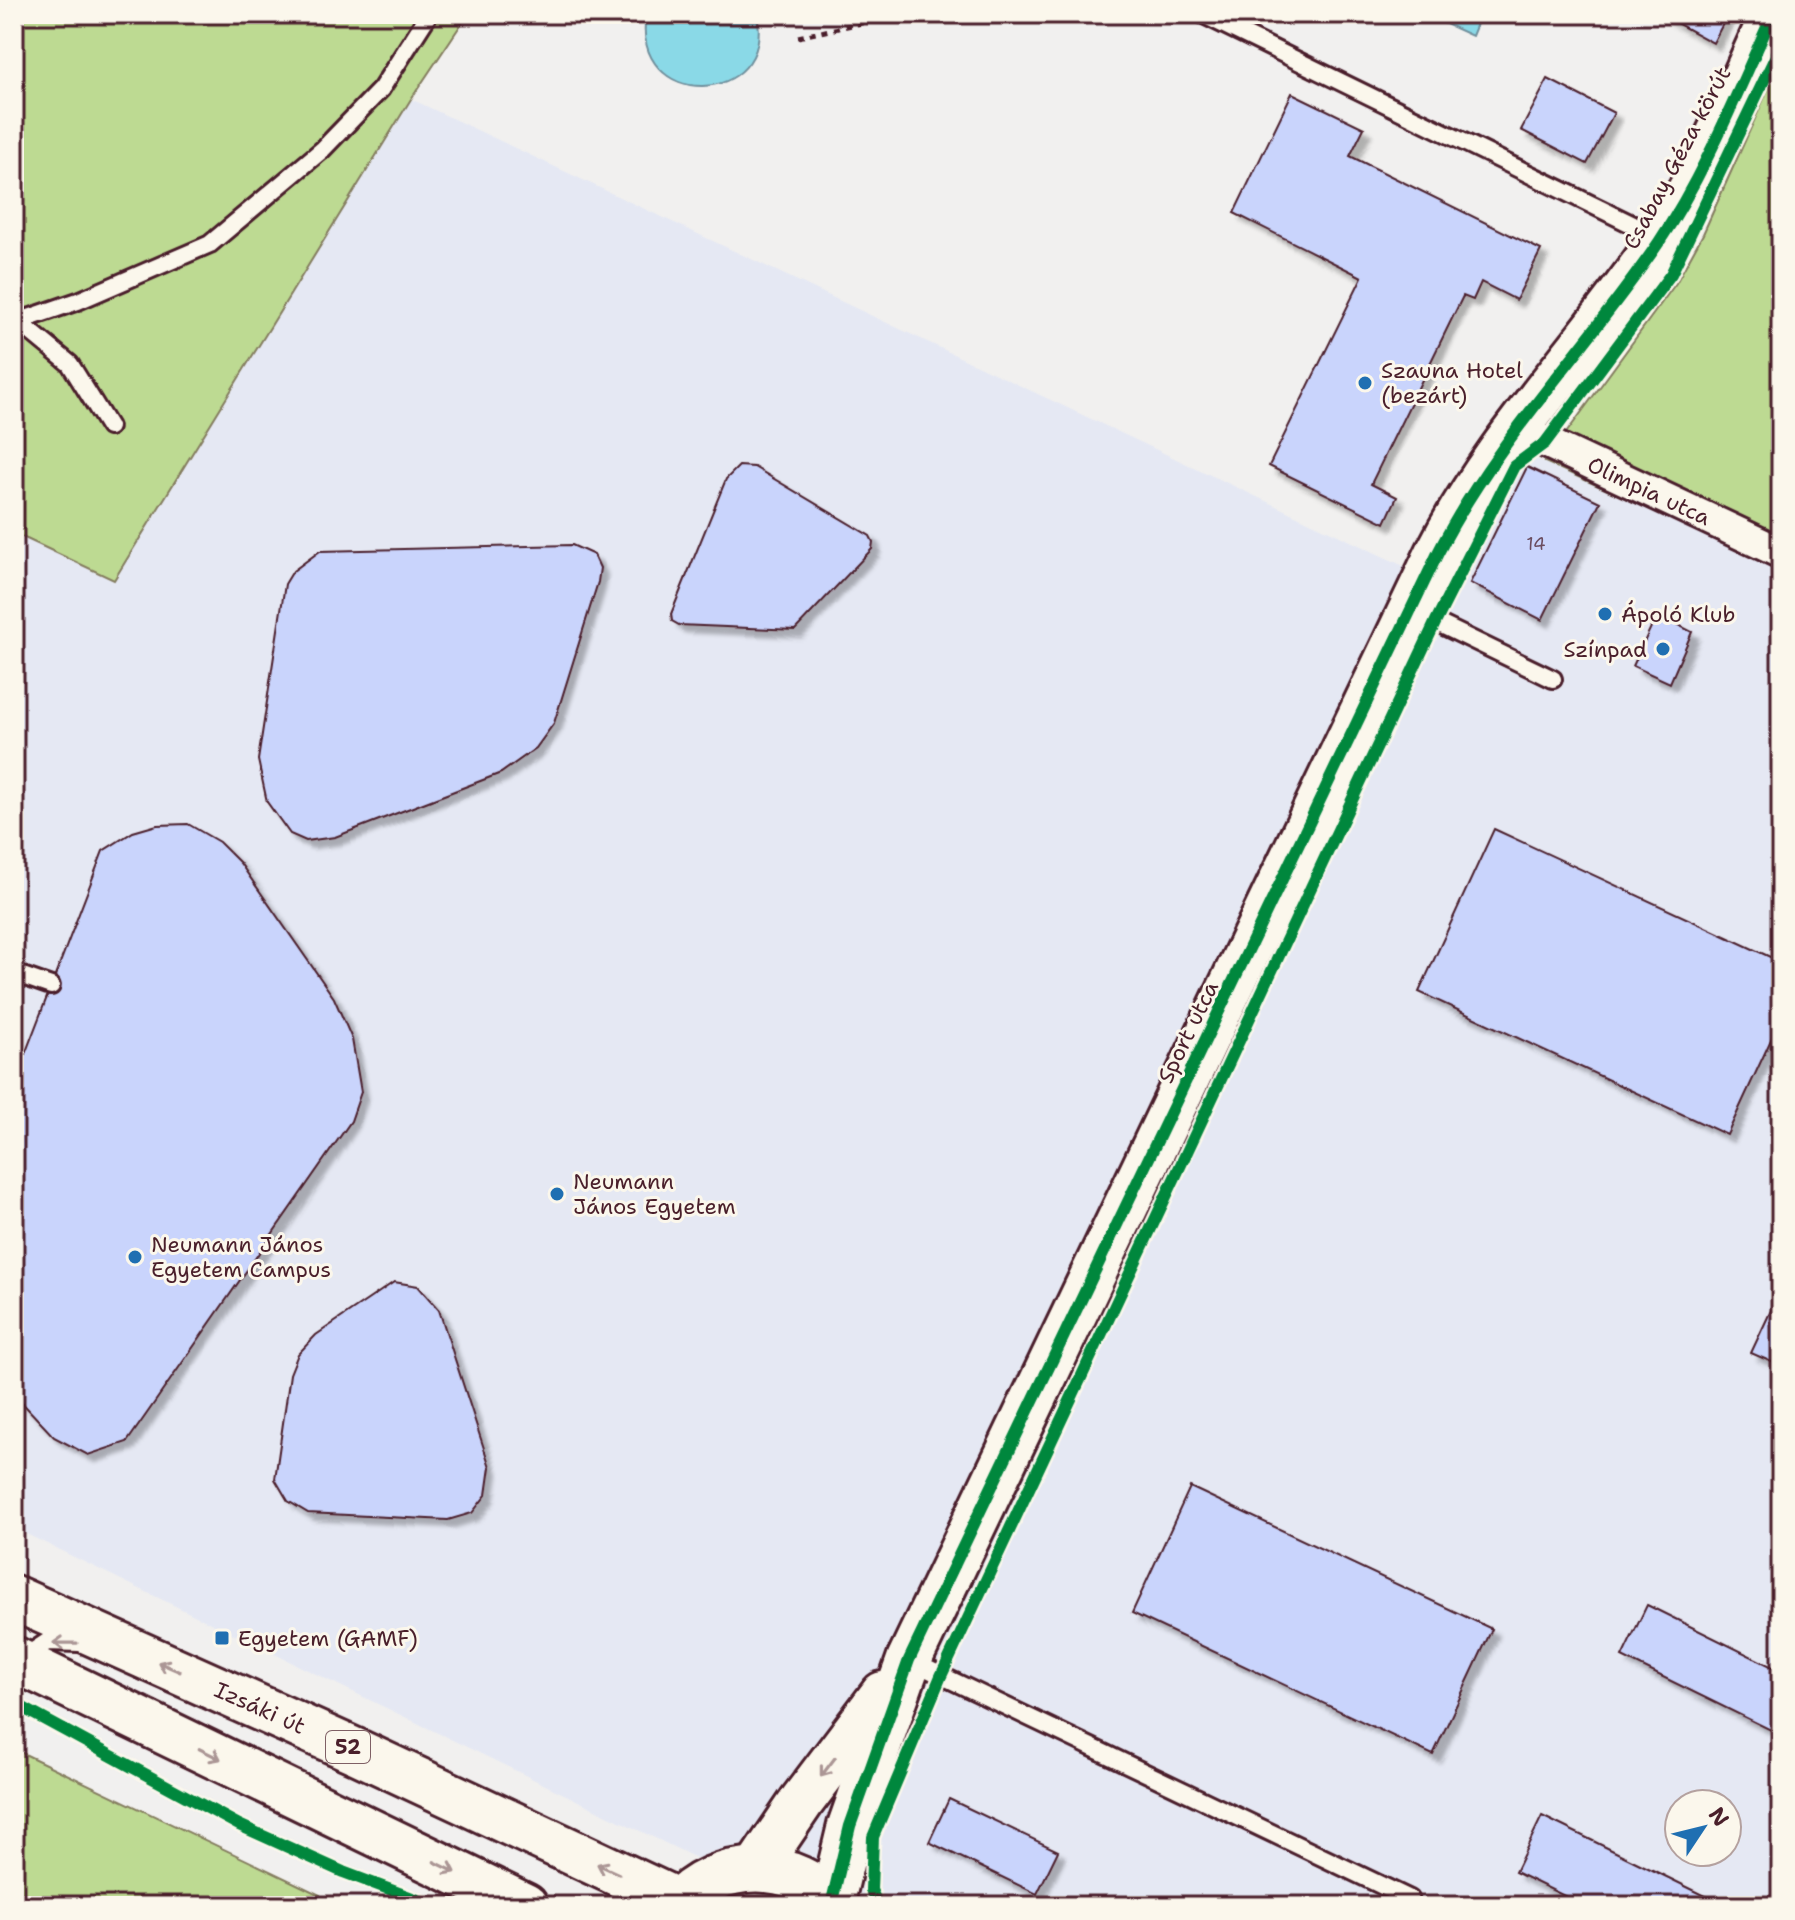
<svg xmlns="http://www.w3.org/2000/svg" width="1795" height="1920" font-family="'Shantell Sans',sans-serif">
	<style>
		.built { fill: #e5e8f3; fill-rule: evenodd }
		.green { fill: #bdda92; stroke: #847c5e; stroke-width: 2 }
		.water { fill: #8ad9e7; stroke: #708f9c; stroke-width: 2 }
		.building { fill: #c9d4fc; stroke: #4a1f2b; stroke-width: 2; filter: url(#shadow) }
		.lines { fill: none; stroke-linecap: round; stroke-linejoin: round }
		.lane-casing { stroke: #4a1f2b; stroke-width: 22 }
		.street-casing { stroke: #4a1f2b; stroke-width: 36 }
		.secondary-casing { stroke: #4a1f2b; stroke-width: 50 }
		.primary-casing { stroke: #4a1f2b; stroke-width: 50 }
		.path { stroke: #4a1f2b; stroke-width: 5; stroke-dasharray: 6 6; stroke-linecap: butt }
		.lane { stroke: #fbf7ec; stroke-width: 16 }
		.street { stroke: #fbf7ec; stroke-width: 30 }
		.secondary { stroke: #fbf7ec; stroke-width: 44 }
		.primary { stroke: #fbf7ec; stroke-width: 44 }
		.cycleway-casing { stroke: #fbf7ec; stroke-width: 17 }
		.cycleway { stroke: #00873e; stroke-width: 12 }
		.oneway { stroke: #ab9695 }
		.poi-dot { fill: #1f6fb2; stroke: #fbf7ec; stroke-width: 3 }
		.labels { text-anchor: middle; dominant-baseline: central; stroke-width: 6; stroke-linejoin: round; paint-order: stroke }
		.number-label { font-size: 18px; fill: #6a4c5f }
		.shield { fill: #fbf7ec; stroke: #7f6065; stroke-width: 2 }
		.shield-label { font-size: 20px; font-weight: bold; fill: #4a1f2b }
		.street-label { font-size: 22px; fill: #4a1f2b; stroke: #fbf7ec }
		.poi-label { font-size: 22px; fill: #4a1f2b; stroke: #fbf7ec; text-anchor: start }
	</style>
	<defs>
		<filter id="shadow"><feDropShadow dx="7" dy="7" stdDeviation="2" flood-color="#0004"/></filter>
	</defs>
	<rect width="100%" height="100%" fill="#f1f0ef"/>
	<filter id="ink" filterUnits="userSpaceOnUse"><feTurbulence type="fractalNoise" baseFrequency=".0125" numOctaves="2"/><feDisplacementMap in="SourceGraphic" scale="16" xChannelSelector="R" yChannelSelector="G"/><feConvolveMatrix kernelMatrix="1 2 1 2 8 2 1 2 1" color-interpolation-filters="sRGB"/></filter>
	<g filter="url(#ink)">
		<path class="built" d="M411,99L1410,569L1487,437L1781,568V1906H885L762,1846L721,1870L14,1528V534L114,579ZM1679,1804H1727V1852H1679Z"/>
		<g class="green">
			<path d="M14,14H468L411,99L114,580L14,533Z"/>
			<path d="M1781,61V568L1545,462L1676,283L1703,234Z"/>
			<path d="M14,1749L320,1895L315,1906H14Z"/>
		</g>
		<g class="water">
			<path d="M646,14H757C776,108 630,112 646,14Z"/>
			<path d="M1424,14H1481L1472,36Z"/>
		</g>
		<g class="building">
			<path d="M1660,14H1728L1713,43Z"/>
			<path d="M1548,79L1614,113L1587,164L1521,130Z"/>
			<path d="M1292,93L1364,128L1350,156L1541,250L1516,300L1481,282L1473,300L1463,296L1371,484L1397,497L1385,523L1269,466L1362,277L1234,213Z"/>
			<path d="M739,466L754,467L870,536L873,542L872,549L795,630L679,625L672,621L671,614L726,479Z"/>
			<path d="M1527,467L1600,502L1542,620L1470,583Z"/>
			<path d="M572,545L594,555L600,568L598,582L554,723L536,748L501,773L335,837L306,841L290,834L267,802L258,760L285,584L293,571L320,551Z"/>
			<path d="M1657,614L1692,632L1670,683L1633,666Z"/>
			<path d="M188,824L219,842L240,863L334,998L352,1039L361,1092L351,1121L127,1442L88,1455L54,1437L14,1394V1083L103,851L133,832L157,825Z"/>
			<path d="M1494,829L1781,962V1018L1727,1135L1419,992Z"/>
			<path d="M394,1282L418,1286L439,1310L490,1467L486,1495L472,1513L448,1520L308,1513L288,1501L275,1479L290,1374L298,1354L316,1335Z"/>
			<path d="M1781,1289V1366L1751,1353Z"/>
			<path d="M1190,1487L1492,1629L1433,1755L1132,1613Z"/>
			<path d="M1647,1605L1781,1671V1735L1622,1657Z"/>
			<path d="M949,1799L1058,1851L1037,1894L929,1842Z"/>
			<path d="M1542,1816L1726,1906H1585L1515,1872Z"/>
		</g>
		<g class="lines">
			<g class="lane-casing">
				<g id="lane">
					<path d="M1202,14L1660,238"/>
					<path d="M19,322L70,364L109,427"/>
					<path d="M14,323L78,301L210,244L322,150L381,89L429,14"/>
					<path d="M1413,611L1553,679"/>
					<path d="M14,973L51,986"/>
					<path d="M23,1658L47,1642L79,1643"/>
					<path d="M911,1661L1410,1899"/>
				</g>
			</g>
			<g class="street-casing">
				<path id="street" d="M1518,429L1781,553"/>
			</g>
			<g class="secondary-casing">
				<g id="secondary">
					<path d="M756,1869L802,1801L883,1694"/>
					<path d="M832,1901L850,1826L909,1660L1438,553C1496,439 1588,347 1659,242C1706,172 1738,90 1773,14"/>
				</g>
			</g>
			<g class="primary-casing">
				<g id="primary">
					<path d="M14,1598L358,1752L679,1902"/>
					<path d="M14,1659L525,1906"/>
					<path d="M676,1906C716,1858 796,1857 836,1906"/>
				</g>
			</g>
			<path class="path" d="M798,37L902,14"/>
			<use href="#lane" class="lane"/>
			<use href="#street" class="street"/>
			<use href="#secondary" class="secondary"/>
			<use href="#primary" class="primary"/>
			<g class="cycleway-casing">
				<g id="cycleway">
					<path d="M14,1703L239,1825L343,1872L434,1906"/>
					<path d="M832,1901L850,1826L909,1660L1438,553C1496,439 1588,347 1659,242C1706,172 1738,90 1773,14"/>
					<path d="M878,1906L871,1890L873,1837L941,1676L1436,621L1514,466L1545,443L1671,274L1781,45"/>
				</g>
			</g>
			<use href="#cycleway" class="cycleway"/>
		</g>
		<defs><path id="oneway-shaft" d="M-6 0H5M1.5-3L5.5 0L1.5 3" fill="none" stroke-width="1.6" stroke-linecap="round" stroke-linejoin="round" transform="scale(2)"/></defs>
		<g class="oneway">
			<use href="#oneway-shaft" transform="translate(65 1643) rotate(-179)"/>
			<use href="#oneway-shaft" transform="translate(169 1667) rotate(-156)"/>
			<use href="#oneway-shaft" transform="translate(210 1754) rotate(26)"/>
			<use href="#oneway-shaft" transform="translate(828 1767) rotate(127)"/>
			<use href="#oneway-shaft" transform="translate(445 1867) rotate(26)"/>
			<use href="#oneway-shaft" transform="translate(608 1869) rotate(-155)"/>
		</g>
	</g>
	<g class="poi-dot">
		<circle cx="1365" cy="383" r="8"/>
		<circle cx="1605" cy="614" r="8"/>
		<circle cx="1663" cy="649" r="8"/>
		<circle cx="557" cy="1194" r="8"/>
		<circle cx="135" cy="1257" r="8"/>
		<rect x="214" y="1630" width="16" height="16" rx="4"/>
	</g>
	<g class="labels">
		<g class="number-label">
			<text x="1536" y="544">14</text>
		</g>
		<rect class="shield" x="326" y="1731" width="44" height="32" rx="6"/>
		<g class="shield-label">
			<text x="348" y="1747">52</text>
		</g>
		<g class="street-label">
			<text transform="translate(1677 158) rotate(-62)">Csabay Géza körút</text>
			<text transform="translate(1649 491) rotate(25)">Olimpia utca</text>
			<text transform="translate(1188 1032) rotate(-64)">Sport utca</text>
			<text transform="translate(260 1708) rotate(24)">Izsáki út</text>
		</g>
		<g class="poi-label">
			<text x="1381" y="370">Szauna Hotel<tspan x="1381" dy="25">(bezárt)</tspan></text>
			<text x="1621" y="614">Ápoló Klub</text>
			<text x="1647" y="649" text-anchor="end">Színpad</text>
			<text x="573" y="1181">Neumann<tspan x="573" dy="25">János Egyetem</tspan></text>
			<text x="151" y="1244">Neumann János<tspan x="151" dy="25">Egyetem Campus</tspan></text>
			<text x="238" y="1638">Egyetem (GAMF)</text>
		</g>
	</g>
	<rect width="1795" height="1920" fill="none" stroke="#fbf7ec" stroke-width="48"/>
	<rect x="24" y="24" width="1747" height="1872" fill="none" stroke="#4a1f2b" stroke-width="3" filter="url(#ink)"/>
	<g transform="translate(1703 1828) rotate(55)"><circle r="38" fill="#fbf7ec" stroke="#b4a19f" stroke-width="2"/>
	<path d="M0-6L14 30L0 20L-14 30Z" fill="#1f6fb2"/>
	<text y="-12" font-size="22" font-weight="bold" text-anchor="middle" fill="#4a1f2b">N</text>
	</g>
</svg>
